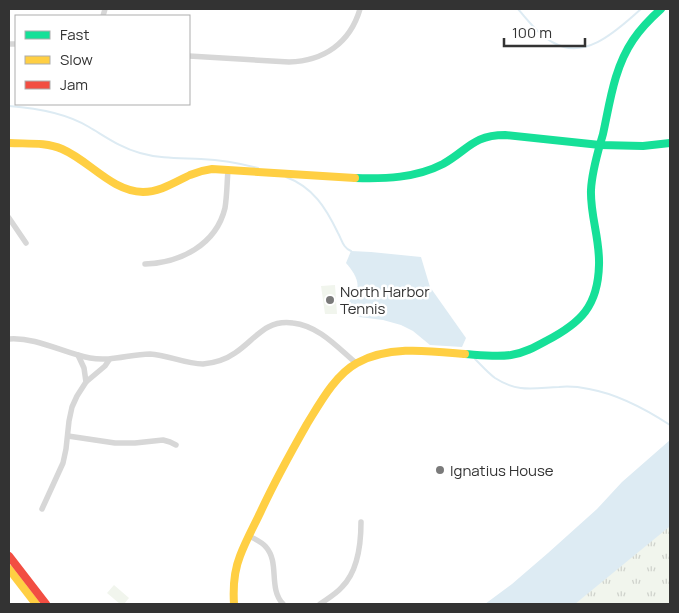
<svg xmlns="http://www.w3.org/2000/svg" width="679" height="613" font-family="Manrope,sans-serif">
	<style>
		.park { fill: url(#park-tufts) }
		.garden { fill: #f1f5ed }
		.water { fill: #ddebf3 }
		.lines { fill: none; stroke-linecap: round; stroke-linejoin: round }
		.stream { stroke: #ddebf3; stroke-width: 2 }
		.street { stroke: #d7d7d7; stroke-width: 5.5 }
		.fast { stroke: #16e098; stroke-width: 8 }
		.slow { stroke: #ffcf43; stroke-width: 8 }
		.jam { stroke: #f24e42; stroke-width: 8 }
		.poi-dot { fill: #7a7a7a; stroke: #fff; stroke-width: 2 }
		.labels { text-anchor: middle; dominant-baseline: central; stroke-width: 5; stroke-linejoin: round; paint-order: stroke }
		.poi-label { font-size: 15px; fill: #333; stroke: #fff; text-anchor: start }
	</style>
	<defs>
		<pattern id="park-tufts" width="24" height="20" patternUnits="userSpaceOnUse" patternTransform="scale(1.25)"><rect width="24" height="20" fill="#f1f5ed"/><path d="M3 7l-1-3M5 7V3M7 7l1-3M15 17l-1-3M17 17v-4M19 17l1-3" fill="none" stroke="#cfd2cc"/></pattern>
	</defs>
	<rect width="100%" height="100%" fill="#fff"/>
	<path class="park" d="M670,520V604H556Z"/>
	<g class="garden">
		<path d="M335,285L337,314H325L321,286Z"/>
		<path d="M114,585L129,598L124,604H120L107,593Z"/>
	</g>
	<g class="water">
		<path d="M351,251L371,252L421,257L430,287L466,338L462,347L430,345L413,331L401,325L383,320L359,317L347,309L345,308C347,302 351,300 354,295C363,284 353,271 346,263Z"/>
		<path d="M670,440V526L669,527L575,604H485L512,584L548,553L597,509L622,482Z"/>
	</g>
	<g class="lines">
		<g class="stream">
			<path d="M518,9C528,21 540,36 554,43C587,61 619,28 641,9"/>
			<path d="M9,106C36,108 66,113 89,127C106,137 121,148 140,153C161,159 180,158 201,159C220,160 239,163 258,168"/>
			<path d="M286,177C313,187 326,208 338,233C342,240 343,248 351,251"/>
			<path d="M475,359C482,366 488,373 495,378C518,393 534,388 559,387C569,386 579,387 589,389C617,394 647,410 670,425"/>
		</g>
		<g class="street">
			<path d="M103,16L105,9"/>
			<path d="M9,44H16"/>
			<path d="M189,56L289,62C324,61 350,43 360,9"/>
			<path d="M9,218L26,243"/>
			<path d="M145,264C180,263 216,245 225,208C227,196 227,182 228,170"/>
			<path d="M9,339C37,337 63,353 90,358C111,362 130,354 150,354C168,355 185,364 203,364C214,363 225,360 235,353C255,340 265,319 293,323C319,326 337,347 356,363"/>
			<path d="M86,382L105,366L109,360"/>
			<path d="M68,436L115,443H135L163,440L170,442L176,445"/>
			<path d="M42,509L63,463L66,449L69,421L72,407L77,396L86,382L84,368L78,355"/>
			<path d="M249,536C255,539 262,542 266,547C280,563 268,588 283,604"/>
			<path d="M320,604C327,599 336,594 342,587C358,571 361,544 361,522"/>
		</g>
		<g class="fast">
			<path d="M355,178C385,179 416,178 443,164C468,150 473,135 505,135L600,145L643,146L670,143"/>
			<path d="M465,354C480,355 496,357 511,355C524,353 535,347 546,341C581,323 598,306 599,265C600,239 590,215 591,190C592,170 598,152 603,134C610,102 614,68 633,40C641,28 651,18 661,9"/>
		</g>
		<g class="slow">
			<path d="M9,143C27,144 46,142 62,149C90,161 111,191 143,192C160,192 175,182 190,175C197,172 204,170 212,169L355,178"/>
			<path d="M9,569L36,604"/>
			<path d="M234,604C233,588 234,571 240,556C246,540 254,526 261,511C275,481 291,452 307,424C320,403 335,375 357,363C389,345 431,351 465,354"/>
		</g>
		<path class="jam" d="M9,556L46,604"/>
	</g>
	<g class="poi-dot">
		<circle cx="330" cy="300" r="5"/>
		<circle cx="440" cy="470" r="5"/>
	</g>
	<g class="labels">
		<g class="poi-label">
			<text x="340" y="291">North Harbor<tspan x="340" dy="17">Tennis</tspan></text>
			<text x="450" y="470">Ignatius House</text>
		</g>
	</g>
	<rect width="679" height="613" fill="none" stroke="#333333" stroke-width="20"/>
	<rect x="15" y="15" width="175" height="90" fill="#ffffff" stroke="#adadad"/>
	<rect x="25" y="31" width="25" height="8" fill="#16e098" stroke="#adadad"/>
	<text x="60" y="40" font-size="15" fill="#333333">Fast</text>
	<rect x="25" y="56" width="25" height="8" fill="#ffcf43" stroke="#adadad"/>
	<text x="60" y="65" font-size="15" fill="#333333">Slow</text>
	<rect x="25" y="81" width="25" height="8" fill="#f24e42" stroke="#adadad"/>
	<text x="60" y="90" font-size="15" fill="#333333">Jam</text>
	<path d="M504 38v8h81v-8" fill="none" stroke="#333333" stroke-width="2.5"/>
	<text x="512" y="38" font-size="15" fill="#333333" stroke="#ffffff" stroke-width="4" paint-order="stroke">100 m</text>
</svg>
